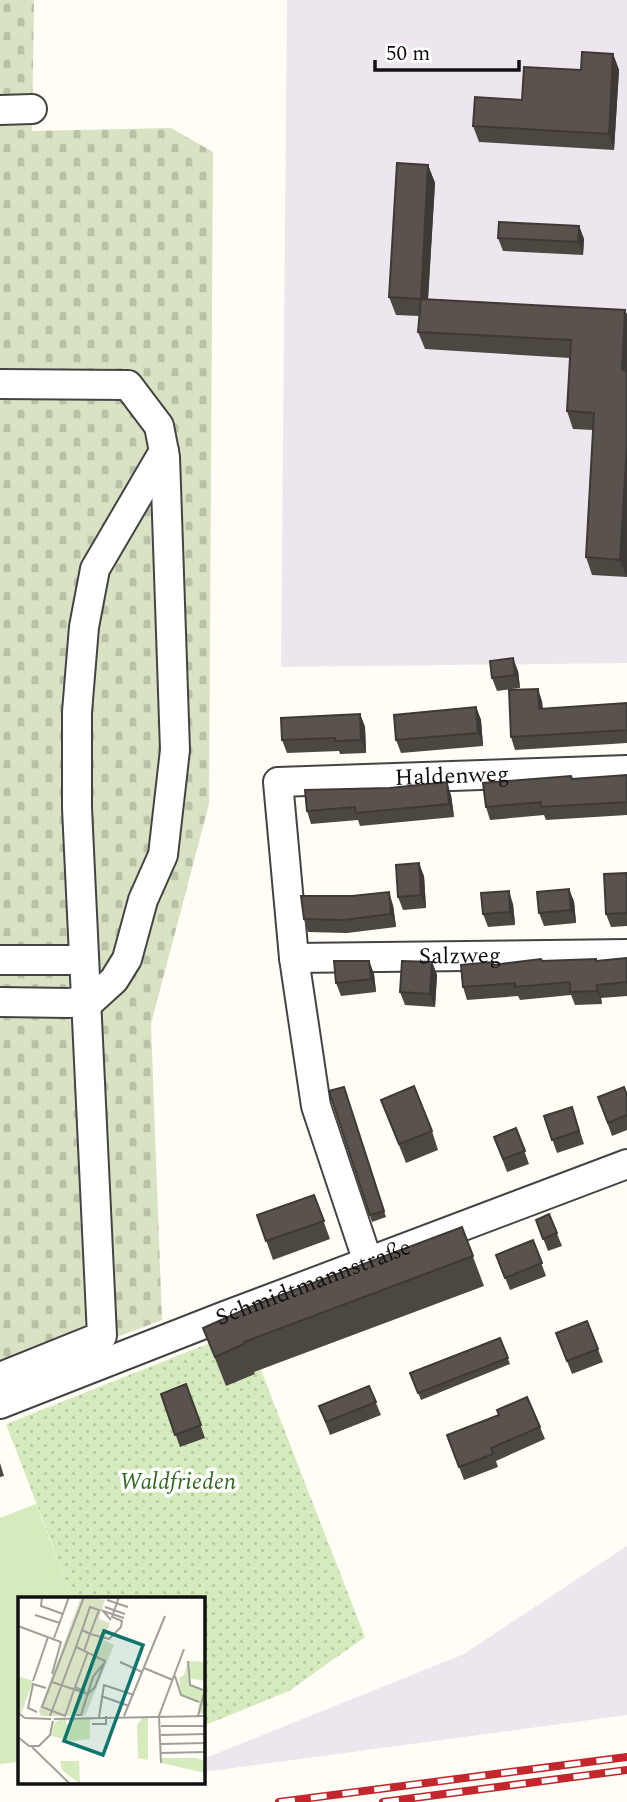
<svg xmlns="http://www.w3.org/2000/svg" width="627" height="1802" font-family="Spectral,serif">
	<style>
		.industrial { fill: #eee6ef }
		.grass { fill: #d5ebbd }
		.cemetery { fill: url(#cemetery-stones) }
		.park { fill: url(#park-dots) }
		.lines { fill: none; stroke-linecap: round; stroke-linejoin: round }
		.minor-casing { stroke: #444; stroke-width: 32 }
		.minor { stroke: #fff; stroke-width: 28 }
		.rail-casing { stroke: #c4262e; stroke-width: 8 }
		.rail { stroke: #fff; stroke-width: 5; stroke-dasharray: 16; stroke-linecap: butt }
		.wall { fill: #4d4742 }
		.shaded-wall { fill: #3f3936 }
		.building { fill: #5a524d; stroke: #3f3936; stroke-width: 2 }
		.labels { text-anchor: middle; dominant-baseline: central; stroke-width: 7; stroke-linejoin: round; paint-order: stroke }
		.street-label { font-size: 23px; fill: #111; stroke: #fff }
		.park-label { font-size: 23px; font-style: italic; fill: #2f6b1f; stroke: #fff }
		.inset-road { fill: none; stroke: #a09f9a; stroke-width: 2 }
		.view { fill: #0f766e; fill-opacity: 0.15; stroke: #0f766e; stroke-width: 3.5 }
		.inset-edge { fill: none; stroke: #111; stroke-width: 3.5 }
	</style>
	<defs>
		<pattern id="cemetery-stones" width="16" height="16" patternUnits="userSpaceOnUse" patternTransform="scale(1.75)"><rect width="16" height="16" fill="#d9e3c4"/><path d="M2 7V4a2 2 0 0 1 4 0v3zM10 15v-3a2 2 0 0 1 4 0v3z" fill="#b9c2a7"/></pattern>
		<pattern id="park-dots" width="8" height="8" patternUnits="userSpaceOnUse" patternTransform="scale(1.75)"><rect width="8" height="8" fill="#d5ebbd"/><path d="M2 2h.1M6 6h.1" fill="none" stroke="#b6c8a1" stroke-width="1.8" stroke-linecap="round"/></pattern>
	</defs>
	<rect width="100%" height="100%" fill="#fffdf5"/>
	<g class="industrial">
		<path d="M287,0H627V663L281,667Z"/>
		<path d="M627,1546V1715L203,1772V1759L464,1654Z"/>
	</g>
	<path class="grass" d="M36,1504L73,1599H19V1762L0,1764V1518Z"/>
	<path class="cemetery" d="M0,0H34L32,131L171,128L213,152L209,804L151,1024L162,1320L0,1382Z"/>
	<path class="park" d="M245,1329L365,1637L289,1691L203,1726V1599H73L6,1424Z"/>
	<g class="lines">
		<g class="minor-casing">
			<g id="minor">
				<path d="M0,110L32,109"/>
				<path d="M0,384L128,385L159,426L165,457L175,750L163,855L143,900L127,959L114,980L92,1000L69,1003L0,1002"/>
				<path id="s1" d="M294,958L627,954"/>
				<path d="M0,960H84"/>
				<path id="s2" d="M368,1262L316,1106L294,958L278,782L627,770"/>
				<path d="M0,1377L102,1336L77,808V712L84,627L95,569L164,451"/>
				<path id="s3" d="M0,1404L222,1317L627,1164"/>
			</g>
		</g>
		<use href="#minor" class="minor"/>
		<g class="rail-casing">
			<g id="rail">
				<path d="M279,1802L627,1757"/>
				<path d="M383,1802L627,1770"/>
			</g>
		</g>
		<use href="#rail" class="rail"/>
	</g>
	<g class="wall">
		<path d="M613,54L619,70L614,150L479,142L473,126Z"/>
		<path d="M428,165L435,183L428,299L625,310L627,315V577L592,575L586,557L593,430L573,429L567,411L570,358L425,349L418,332L419,316L396,315L389,297Z"/>
		<path d="M579,226L584,239L583,255L503,251L498,238Z"/>
		<path d="M518,671L520,688L497,691L492,678Z"/>
		<path d="M542,701L543,709L627,703V743L515,750L511,737Z"/>
		<path d="M476,707L481,720L483,746L401,753L396,740Z"/>
		<path d="M360,714L365,727L366,753L340,754L339,751L287,753L282,740Z"/>
		<path d="M627,775V815L546,820L544,815L490,820L486,807L571,776L572,779Z"/>
		<path d="M451,795L454,817L360,826L358,820L311,824L307,811Z"/>
		<path d="M627,873V926L611,927L606,914Z"/>
		<path d="M424,876L426,908L403,910L398,897Z"/>
		<path d="M352,896L393,905L396,927L347,933L308,932L304,919Z"/>
		<path d="M574,901L576,923L544,926L539,913Z"/>
		<path d="M513,904L515,925L488,927L483,914Z"/>
		<path d="M627,958V996L601,998L602,1004L575,1005L571,995L520,1000L518,996L467,1000L463,987L493,965L542,961H596Z"/>
		<path d="M369,961L374,974L376,992L341,996L336,983Z"/>
		<path d="M432,962L437,975L435,1007L405,1005L400,992Z"/>
		<path d="M344,1087L386,1217L372,1222L329,1091Z"/>
		<path d="M627,1095V1130L612,1136L598,1097Z"/>
		<path d="M381,1100L432,1131L438,1150L406,1163Z"/>
		<path d="M572,1107L584,1144L557,1153L544,1116Z"/>
		<path d="M516,1128L529,1164L507,1172L494,1137Z"/>
		<path d="M314,1195L330,1239L273,1260L257,1215Z"/>
		<path d="M549,1214L562,1246L548,1251L536,1220Z"/>
		<path d="M462,1227L484,1286L254,1372L255,1374L226,1386L203,1328Z"/>
		<path d="M533,1240L546,1276L510,1290L496,1255Z"/>
		<path d="M587,1321L603,1362L572,1374L556,1333Z"/>
		<path d="M500,1338L510,1364L421,1400L410,1373Z"/>
		<path d="M186,1384L205,1438L180,1447L161,1394Z"/>
		<path d="M369,1386L381,1415L330,1435L319,1406Z"/>
		<path d="M540,1427L545,1439L496,1461L498,1467L464,1480L447,1435Z"/>
		<path d="M0,1463L4,1476L0,1477Z"/>
	</g>
	<g class="shaded-wall">
		<path d="M613,54L619,70L614,150L609,134Z"/>
		<path d="M428,165L435,183L427,316L421,299Z"/>
		<path d="M579,226L584,239L583,255L578,242Z"/>
		<path d="M625,310L627,315V384L622,370Z"/>
		<path d="M627,445V577L620,560Z"/>
		<path d="M513,658L518,671L520,688L515,675Z"/>
		<path d="M538,689L542,701L543,722L539,709Z"/>
		<path d="M476,707L481,720L483,746L478,733Z"/>
		<path d="M360,714L365,727L366,753L361,740Z"/>
		<path d="M447,782L451,795L454,817L449,804Z"/>
		<path d="M419,863L424,876L426,908L421,895Z"/>
		<path d="M569,889L574,901L576,923L571,910Z"/>
		<path d="M509,891L513,904L515,925L510,912Z"/>
		<path d="M389,892L393,905L396,927L391,914Z"/>
		<path d="M369,961L374,974L376,992L371,979Z"/>
		<path d="M432,962L437,975L435,1007L430,994Z"/>
		<path d="M597,985L601,998L602,1004L597,991Z"/>
	</g>
	<g class="building">
		<path d="M582,52L613,54L609,134L473,126L475,97L522,100L524,67L581,70Z"/>
		<path d="M397,163L428,165L421,299L625,310L622,370L627,371V445L620,560L586,557L594,413L567,411L571,340L418,332L421,299L389,297Z"/>
		<path d="M499,222L579,226L578,242L498,238Z"/>
		<path d="M513,658L515,675L492,678L490,661Z"/>
		<path d="M538,689L539,709L627,703V730L511,737L509,690Z"/>
		<path d="M476,707L478,733L396,740L394,715Z"/>
		<path d="M360,714L361,740L335,741V738L282,740L281,718Z"/>
		<path d="M627,775V802L541,807V802L486,807L483,783L571,776L572,779Z"/>
		<path d="M447,782L449,804L356,813L355,807L307,811L305,790L390,788Z"/>
		<path d="M419,863L421,895L398,897L396,865Z"/>
		<path d="M627,873V913L606,914L604,874Z"/>
		<path d="M569,889L571,910L539,913L537,892Z"/>
		<path d="M509,891L510,912L483,914L481,893Z"/>
		<path d="M389,892L391,914L343,920L304,919L301,896H352Z"/>
		<path d="M627,958V982L597,985V991L570,992V982L515,987V983L463,987L461,965L493,962V965L541,959L542,961L596,959V961Z"/>
		<path d="M334,961H369L371,979L336,983Z"/>
		<path d="M402,961L432,962L430,994L400,992Z"/>
		<path d="M414,1086L432,1131L399,1144L381,1100Z"/>
		<path d="M344,1087L384,1211L370,1215L329,1091Z"/>
		<path d="M624,1087L627,1095V1115L608,1123L598,1097Z"/>
		<path d="M572,1107L579,1131L552,1140L544,1116Z"/>
		<path d="M516,1128L525,1151L503,1159L494,1137Z"/>
		<path d="M314,1195L324,1221L266,1241L257,1215Z"/>
		<path d="M549,1214L557,1233L543,1239L536,1220Z"/>
		<path d="M462,1227L473,1256L244,1342V1344L215,1357L203,1328L257,1304Z"/>
		<path d="M533,1240L542,1263L505,1278L496,1255Z"/>
		<path d="M587,1321L598,1349L567,1361L556,1333Z"/>
		<path d="M500,1338L508,1358L418,1393L410,1373Z"/>
		<path d="M186,1384L201,1425L175,1435L161,1394Z"/>
		<path d="M369,1386L376,1402L326,1422L319,1406Z"/>
		<path d="M527,1397L540,1427L491,1448L493,1454L459,1467L447,1435L499,1415L497,1410Z"/>
	</g>
	<g class="labels">
		<g class="street-label">
			<text stroke="none"><textPath href="#s2" startOffset="665">Haldenweg</textPath></text>
			<text stroke="none"><textPath href="#s1" startOffset="166">Salzweg</textPath></text>
			<text stroke="none"><textPath href="#s3" startOffset="336">Schmidtmannstraße</textPath></text>
		</g>
		<g class="park-label">
			<text x="178" y="1482">Waldfrieden</text>
		</g>
	</g>
	<g transform="translate(18 1597)">
		<rect width="187" height="187" fill="#fffdf5"/>
		<path d="M170,64L187,65V84L171,81L172,88L185,93L187,89V116L180,117L181,105L163,98L161,81L166,78ZM48,121V127H55V144L33,139L37,125Z" fill="#d5ebbd"/>
		<path d="M63,0L87,3L81,22L92,26L86,43L96,48L67,119H23L21,114Z" fill="#d9e3c4"/>
		<path d="M0,79L15,84L3,117L0,114ZM125,120H130V163L120,161L119,128ZM55,121H72V142L55,144ZM144,161H178L187,164V176L144,166ZM42,164H61L62,187L44,173Z" fill="#d5ebbd"/>
		<path class="inset-road" d="M24,0L23,9L45,17M89,3L110,10M72,10L81,13L72,37L64,33ZM87,10L107,17M17,18L42,26M93,23L85,14L106,21M0,29L43,45L34,77M36,41L51,0M66,54L72,37L91,42L103,30L104,24L94,20L101,0M170,64L172,88L185,93M102,65L124,75M126,71L155,83M157,79L163,98L181,105M15,84L30,40M34,85L70,97L77,90L87,64L58,50L64,33M57,90L70,55M64,93L57,90L47,119L24,110L66,0M67,94L64,93L83,41M83,99L111,109M19,115L10,111L15,87L28,91M0,116L7,121L33,122M55,118L63,95M58,118H63L75,80L86,66M32,119L58,50M106,119L147,19M180,119L188,89M81,120L86,88L116,98M36,122L188,119M74,127H88V119M143,129H188M143,138L188,137M0,140L11,149H21L32,138L35,124M143,147L188,146M14,150L52,187M143,156L188,155M143,166L141,119L166,52"/>
		<path class="view" d="M86,34L125,48L85,158L46,144Z"/>
		<rect width="187" height="187" class="inset-edge"/>
	</g>
	<path d="M375 60v10h144v-10" fill="none" stroke="#111111" stroke-width="3.5"/>
	<text x="386" y="60" font-size="21" fill="#111111" stroke="#ffffff" stroke-width="5" paint-order="stroke">50 m</text>
</svg>
